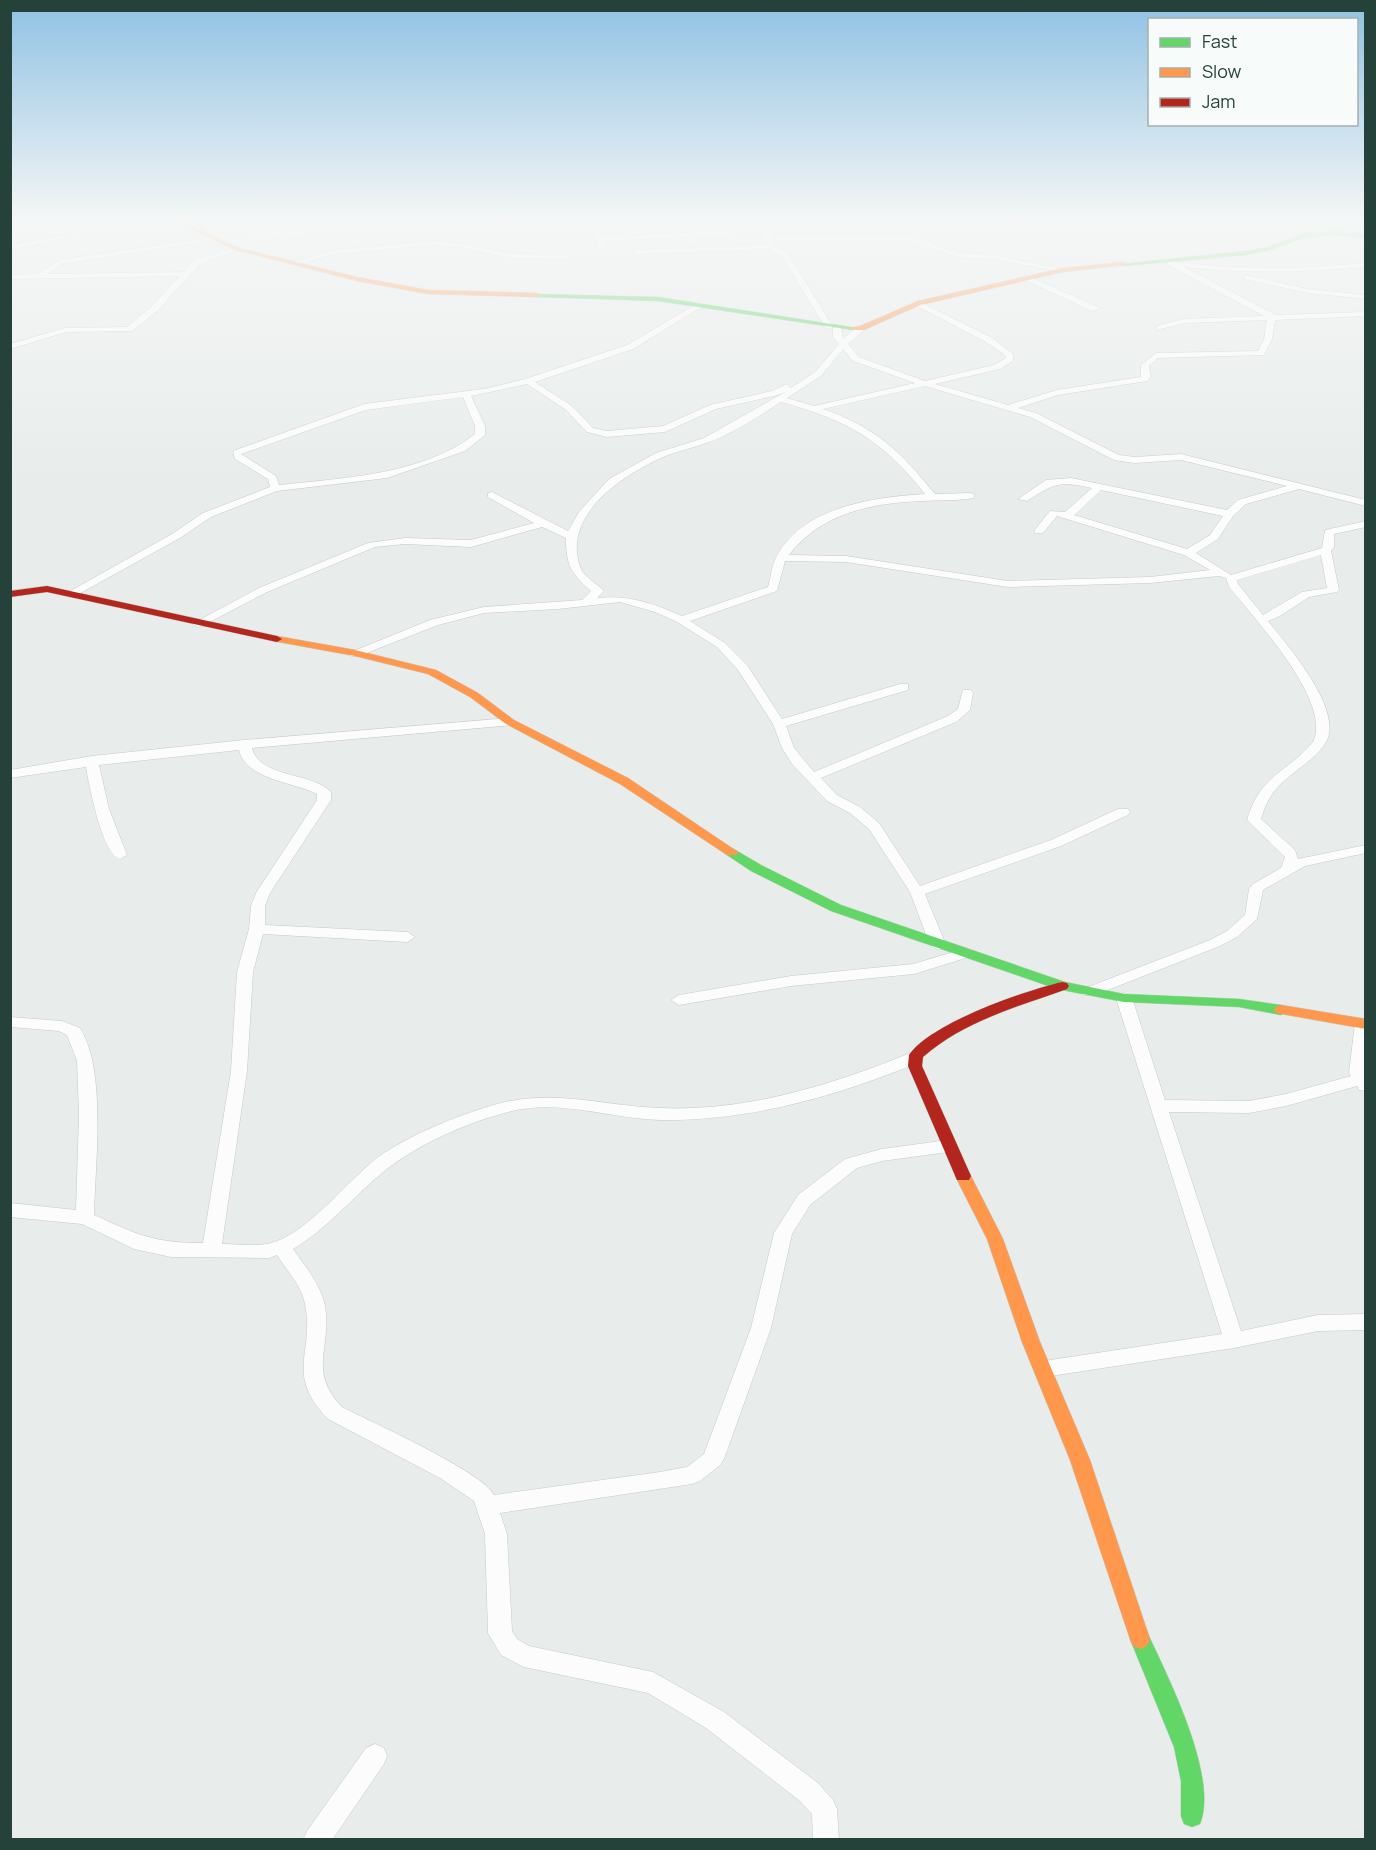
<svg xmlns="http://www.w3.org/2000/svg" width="1376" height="1850" font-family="Manrope,sans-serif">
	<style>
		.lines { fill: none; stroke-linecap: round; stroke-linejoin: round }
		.street-casing { stroke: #c5cac8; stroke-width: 1 }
		.fast-casing { stroke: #c3cbc8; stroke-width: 1 }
		.slow-casing { stroke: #c3cbc8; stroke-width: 1 }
		.jam-casing { stroke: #c3cbc8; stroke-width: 1 }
		.street { fill: #fcfcfc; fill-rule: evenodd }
		.fast { fill: #63d668; fill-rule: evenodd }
		.slow { fill: #ff974d; fill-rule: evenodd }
		.jam { fill: #b3261e; fill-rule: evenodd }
	</style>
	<rect width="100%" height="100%" fill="#e8edeb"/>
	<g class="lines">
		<g class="street-casing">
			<g id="street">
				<path d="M133,220H146L10,250V246Z"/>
				<path d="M254,220H261L278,234L334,227L474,220L334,231L221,244L223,241L271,235Z"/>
				<path d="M587,220H594L603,237L763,229L761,220H767L772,237L910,236L958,253L993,255L1067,270L1063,272L993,259L957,257L909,240L773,241L774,246L789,255L833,327L829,329L825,327L783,258L770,249L637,254L633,252L637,250L767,245L764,233L603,241L605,247L601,249L597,247L595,231Z"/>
				<path d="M1029,220H1037L1029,225L1026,223Z"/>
				<path d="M1263,220H1278L1341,233L1338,235Z"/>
				<path d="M213,237L215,240L61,264L48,274L184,272L194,260L237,247L241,249L200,264L157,311L132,331L66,332L10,349V344L65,328L127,327L151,307L180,276L10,279V275L38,274L59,260Z"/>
				<path d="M434,241L466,244L511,254L566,255L570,257L566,259L511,258L466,248L434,245L334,254L296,265L292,263L333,250Z"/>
				<path d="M1168,261L1224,267L1296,268L1366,263V267C1304,272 1245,274 1184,267L1276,315L1366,312V316L1275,320L1272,339L1264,355L1158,358L1149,366L1151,377L1147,381L1058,395L1018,408L1036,413L1119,455L1135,457L1181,454L1366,500V506L1299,489L1246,504L1233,516L1218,539L1196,553L1231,575L1322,548L1325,530L1366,521V527L1334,534V547L1331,551L1339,590L1337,592L1309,597L1280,616L1268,621C1288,646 1335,700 1329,734C1327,744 1318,753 1310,760C1286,780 1270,787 1261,819L1295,850L1298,859L1366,845V853L1305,866L1263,890L1257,919L1237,937L1220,946L1095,995H1083L1081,992L1083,989L1210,940L1227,931L1245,915L1249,889L1253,884L1281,868L1285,857L1247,820C1260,774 1286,774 1313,742C1333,702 1253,617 1229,587L1226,578L1219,576L1150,583L1008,587L846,562L785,561L777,591L690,621L725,643L747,665L782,719L900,684H908V690L786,726L794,748L814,772L948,716L958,709L963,690H971L973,693L970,710L956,722L821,778L837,795L860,807L879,823L920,886L1051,840L1118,809H1128L1130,812L1128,815L1061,846L925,894L946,945L938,950L930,945L910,892L869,829L850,813L827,801L792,764L782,748L773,724L738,670L717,647L677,622L655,612L620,602L558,609L484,613L438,625L359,656H351L349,653L430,620L484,607L582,600L591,591C571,573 566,566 566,538L542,527L471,547L405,544L375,547L267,592L202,626L198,627L192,624L259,588L368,543L405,538L471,540L534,523L488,497V493L492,492L568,531L579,512L609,479L656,453L704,438L787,391L778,395L716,409L665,432L607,437L587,432L566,410L527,384L471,396L485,426V435L465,451L387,478L277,491L211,517L180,538L75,596L71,597L65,594L172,534L203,513L270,487L268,479L235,459L233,451L364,404L484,389L525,379L627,345L700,302L703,306L633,349L535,382L572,406L593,428L607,431L663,426L710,405L772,391L787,384L791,388L815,372L839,344L833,337V328L837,326L841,328L843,339L858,326H864V330L848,344L859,357L925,381L994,365L1006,358L1005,355L986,342L915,305L918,301L992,338L1013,354V361L1000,369L935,384L1008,405L1057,390L1141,377V365L1156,353L1258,351L1264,339L1267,320L1184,323L1157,330V326L1184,319L1264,316L1168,265ZM843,349L853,361L915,383L814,406L787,398L821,376ZM925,386L1030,417L1114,460L1135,463L1181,460L1287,486L1238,500L1227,510L1071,478L1046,480L1018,499L1027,501C1054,483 1059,481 1092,488L1065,512L1050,511L1034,531L1035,533H1043L1057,516L1184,555L1210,570L1150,577L1008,581L846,556L789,555C821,513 872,503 922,501C939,500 957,501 974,498V494L970,493L935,494C900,451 877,428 823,409ZM463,397L475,426V434C423,475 343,478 279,485L276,476L241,454L366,410ZM781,402C847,420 883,440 925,494C874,497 799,507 775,560C771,568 771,578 768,587L682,616C652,603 629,595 597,598L604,591C597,583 585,578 581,569C560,517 621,476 661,458C676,451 694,448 709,442C734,433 759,416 781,402ZM1101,490L1223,516L1210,535L1187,549L1074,515ZM1321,555L1327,588L1302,592L1263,615L1238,584L1237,580Z"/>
				<path d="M1026,275L1098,307L1099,309L1092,311L1023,279Z"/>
				<path d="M1246,275L1308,289L1366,295V299L1308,293L1243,279Z"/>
				<path d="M510,718L514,719V725L252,748C259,778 312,772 331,792V800L270,893L265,906V925L407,932L415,937L407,942L263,934L253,972L247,1071L222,1244C237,1244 257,1247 271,1243C311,1232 349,1177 384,1153C415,1133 452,1118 487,1107C548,1087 597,1105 658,1108C744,1112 829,1086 908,1054H920L922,1058L920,1062C837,1096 751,1121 661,1120C612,1119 561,1099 512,1111C468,1122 417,1144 382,1173C352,1198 327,1229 293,1249C305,1266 321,1285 325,1306C332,1349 307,1370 342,1407C371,1422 483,1472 494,1495L660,1472L687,1467L704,1454L751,1328L774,1233L798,1195L845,1159L882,1149L948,1140L954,1142L957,1146L954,1150L948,1152L882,1161L857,1168L810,1205L792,1234L771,1328L724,1459L720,1465L700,1481L692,1484L500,1513L507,1534L512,1631L517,1639L529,1646L653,1672L724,1712L818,1783L833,1800L837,1809L839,1840H813L812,1814L800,1801L706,1728L648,1693L524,1667L501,1655L488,1633L485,1534L474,1501L440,1478L328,1419C284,1373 315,1354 305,1304C302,1286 287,1271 277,1255L269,1258L171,1257L134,1249L82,1224L10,1217V1203L76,1210L79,1115L77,1061L67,1035L59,1031L10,1027V1017L62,1021L80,1028C107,1071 95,1164 94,1215C138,1235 154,1243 203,1243L231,1071L237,972L249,929L251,906L256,893L317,800V794C294,782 246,780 239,750L99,765L109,809L127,855L120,859C102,855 89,784 86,767L10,778V770L92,756L244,740Z"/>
				<path d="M967,948L972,950L975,953L972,956L914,974L791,986L679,1005L671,1000L679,995L791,976L913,964Z"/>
				<path d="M1124,993L1132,998L1165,1100L1249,1101L1286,1094L1351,1076L1349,1073L1355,1023L1357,1019H1366V1091L1359,1090L1357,1086L1286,1106L1249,1113L1169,1112L1241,1331L1318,1315L1366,1314V1330L1318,1331L1234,1348L1044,1377L1037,1375L1034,1369L1037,1363L1044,1361L1222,1334L1116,998Z"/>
				<path d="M375,1744L384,1748L387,1756L384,1764L332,1840H303L307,1831L366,1748Z"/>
			</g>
		</g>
		<g class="fast-casing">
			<g id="fast">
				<path d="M1333,231L1366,234V238L1333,235L1306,237L1270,250L1246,255L1124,266L1121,264L1246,251L1267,247L1305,233Z"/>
				<path d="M535,294L658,297L857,328L853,330L658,301L537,297Z"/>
				<path d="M732,848L761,865L841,905L1065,982L1124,994L1239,999L1281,1005L1288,1010L1281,1015L1239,1007L1124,1002L1057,989L831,911L751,871L727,855L726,852Z"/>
				<path d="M1140,1629L1147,1632C1168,1677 1219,1777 1200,1824L1192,1827L1184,1824L1181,1816V1781L1174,1747L1130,1639L1133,1632Z"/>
			</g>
		</g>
		<g class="slow-casing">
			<g id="slow">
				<path d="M172,220H180L239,248L357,277L428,290L537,293L540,295L537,297L428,294L357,281L235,250Z"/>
				<path d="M1124,262L1126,265L1063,272L920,305L864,330H853L849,328L860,326L918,301L1063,268Z"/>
				<path d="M277,636L355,650L436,670L478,693L514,720L628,778L738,852L737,855H727L620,784L506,724L470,697L428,674L355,656L273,641L272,639Z"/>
				<path d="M1281,1005L1366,1019V1029L1276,1013L1274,1010L1276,1007Z"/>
				<path d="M963,1170L969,1172L971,1176L1003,1239L1040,1342L1090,1460L1150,1639L1147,1646L1140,1649L1133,1646L1130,1639L1070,1460L1022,1342L987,1239L955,1176L957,1172Z"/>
			</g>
		</g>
		<g class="jam-casing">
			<g id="jam">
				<path d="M47,586L277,636L282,639L277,642L47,592L10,597V591Z"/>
				<path d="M1062,982L1067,983L1069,986L1067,989C1017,1007 964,1021 923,1057L922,1066L971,1176L969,1180H957L908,1066L909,1055C931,1023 1024,991 1062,982Z"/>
			</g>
		</g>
		<use href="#street" class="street"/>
		<use href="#fast" class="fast"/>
		<use href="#slow" class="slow"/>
		<use href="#jam" class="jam"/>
	</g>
	<linearGradient id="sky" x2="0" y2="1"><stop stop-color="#8fc1e3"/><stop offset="0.46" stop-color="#f5f7f6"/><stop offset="1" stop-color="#f5f7f6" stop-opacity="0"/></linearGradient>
	<rect width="1376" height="479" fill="url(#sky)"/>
	<rect width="1376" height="1850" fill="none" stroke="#24423a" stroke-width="24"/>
	<rect x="1148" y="18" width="210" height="108" fill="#f7fbf9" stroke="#a3b1ad" stroke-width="1.5"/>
	<rect x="1160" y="38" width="30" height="9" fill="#63d668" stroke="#a3b1ad" stroke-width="1.5"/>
	<text x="1202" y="48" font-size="18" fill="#24423a">Fast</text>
	<rect x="1160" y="68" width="30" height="9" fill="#ff974d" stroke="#a3b1ad" stroke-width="1.5"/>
	<text x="1202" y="78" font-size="18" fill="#24423a">Slow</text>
	<rect x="1160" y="98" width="30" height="9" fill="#b3261e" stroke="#a3b1ad" stroke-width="1.5"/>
	<text x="1202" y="108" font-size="18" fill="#24423a">Jam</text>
</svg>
